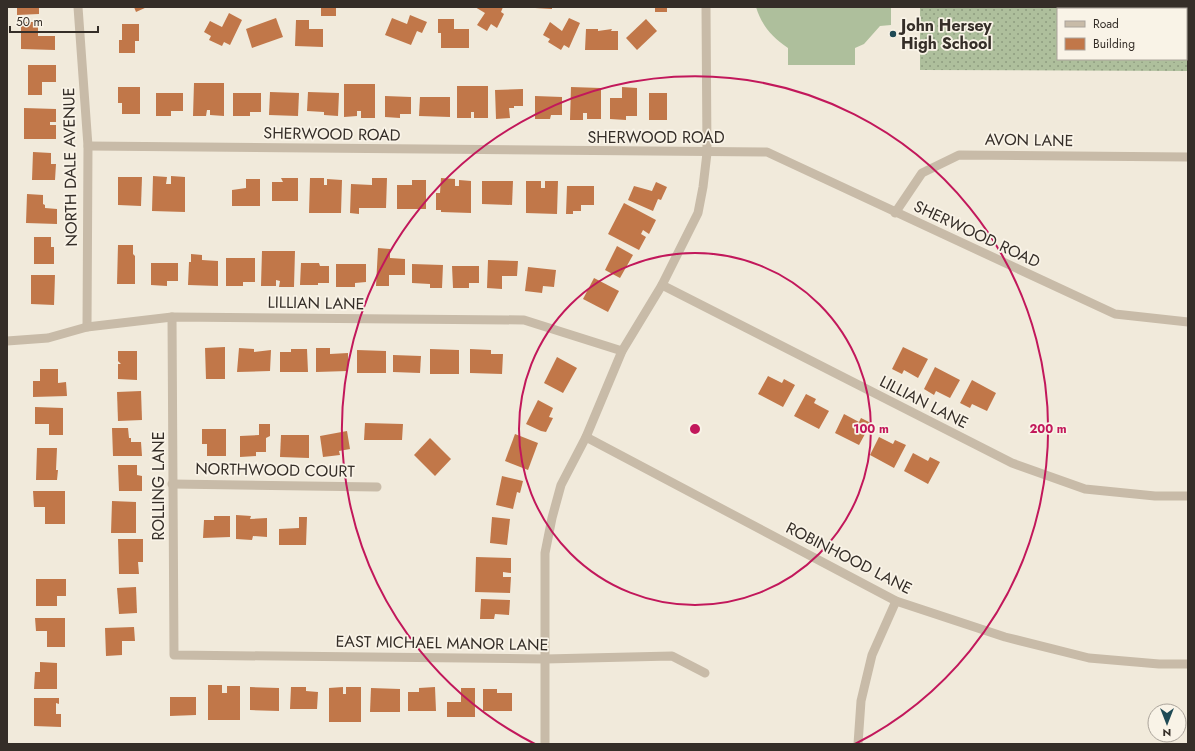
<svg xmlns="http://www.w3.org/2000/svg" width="1195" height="751" font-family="Jost,sans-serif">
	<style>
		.grass { fill: url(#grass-dots); fill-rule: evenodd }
		.pitch { fill: #aebf9c; fill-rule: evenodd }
		.building { fill: #c17749 }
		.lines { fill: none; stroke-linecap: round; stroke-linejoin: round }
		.minor { stroke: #c8bba8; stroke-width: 9 }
		.ring { fill: none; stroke: #c2185b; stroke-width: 2 }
		.poi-dot { fill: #1f4a55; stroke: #f9f3e7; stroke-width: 1.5 }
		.labels { text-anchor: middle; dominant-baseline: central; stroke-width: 3.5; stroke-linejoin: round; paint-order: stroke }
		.poi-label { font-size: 16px; font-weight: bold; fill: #352e28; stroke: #f9f3e7; text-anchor: start }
		.street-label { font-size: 16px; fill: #352e28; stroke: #f9f3e7 }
		.centre { fill: #c2185b; stroke: #f9f3e7; stroke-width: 2 }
		.ring-label { font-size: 12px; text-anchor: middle; font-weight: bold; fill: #c2185b; stroke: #f9f3e7; stroke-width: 3.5; stroke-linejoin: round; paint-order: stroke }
	</style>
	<defs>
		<pattern id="grass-dots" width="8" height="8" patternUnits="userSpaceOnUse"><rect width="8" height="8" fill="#aebf9c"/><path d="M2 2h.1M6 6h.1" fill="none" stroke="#8e9c7f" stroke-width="1.8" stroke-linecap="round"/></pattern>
	</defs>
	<rect width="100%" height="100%" fill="#f1eadb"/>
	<path class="grass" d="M920,7H1188V71L920,70ZM1058,9H1186V59H1058Z"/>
	<g class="pitch">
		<path d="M756,7H891V25L880,26L864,44L855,48V65H788V48C772,37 762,26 756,7Z"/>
		<path d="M1056,7H1188V62L1055,61ZM1058,9H1186V59H1058Z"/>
	</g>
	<g class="building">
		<path d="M17,7H39V14L17,15Z"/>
		<path d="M134,7H147L136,12Z"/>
		<rect x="321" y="7" width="15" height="9"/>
		<path d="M475,7H503L501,12L504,14L497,28L491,24L487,31L477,25L485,13Z"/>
		<path d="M535,7H552V9L535,8Z"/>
		<rect x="655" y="7" width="12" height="5"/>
		<path d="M229,13L242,20L230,45L224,42L222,46L209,40L211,36L204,32L210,21L222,27Z"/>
		<path d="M410,15L427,22L422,33L417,31L411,45L385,35L392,18L407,24Z"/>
		<path d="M276,18L283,37L252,48L246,29Z"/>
		<path d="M569,18L580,23L569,48L564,45L561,50L548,42L550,39L543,35L550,22L562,31Z"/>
		<path d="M438,19H454V29H469V48H441V33H438Z"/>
		<path d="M646,19L657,31L637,50L626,38Z"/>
		<path d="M296,20H309V29H323V47L295,46Z"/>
		<path d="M21,22H38V36H55V50L21,49Z"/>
		<path d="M122,24H139V41H135V53H119V40H122Z"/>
		<path d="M586,29H598V31L612,29L611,31H618V50H585Z"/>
		<path d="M28,65H56V82H42V95H28Z"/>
		<path d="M194,83H224V116L210,115V110H207L206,116H193Z"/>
		<path d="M344,84H375V118H361V111H357V116L344,117Z"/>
		<path d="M457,86H488V118H474V112H471V118H457Z"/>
		<path d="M118,87H140V114H122V103H118Z"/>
		<path d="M571,87L601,88V119H587V113H583V120H570Z"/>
		<path d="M622,87L637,88V116H626V120L610,119V98H622Z"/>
		<path d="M523,89V106H514V108H509L510,118L496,119L495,90Z"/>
		<path d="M270,92L299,93L298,116L269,115Z"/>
		<path d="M308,92L339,93L338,116L324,115V112L307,111Z"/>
		<path d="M156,93H183V111H171V116H156Z"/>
		<path d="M233,93H261V112H250V116H233Z"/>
		<rect x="649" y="93" width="18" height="27"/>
		<path d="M385,96L411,97V114H400V118L385,117Z"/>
		<path d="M535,96L562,97V115H551L550,119H535Z"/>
		<path d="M420,97H450V117L419,116Z"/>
		<path d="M24,108L56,109V122H50V125H56V139H24Z"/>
		<path d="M33,152L51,153V164H56L55,180H32Z"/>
		<path d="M153,176L167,177L166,184H171V176L185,177V212L152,211Z"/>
		<path d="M118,177H142L141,206L118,205Z"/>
		<path d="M281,178H298V201H272V182H283Z"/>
		<path d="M310,178H324V185H327V179L342,180L341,213H309Z"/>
		<path d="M372,178H387L386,208H359V214L350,213L351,184L372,185Z"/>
		<path d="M441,178L455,179V186H459V180L471,181V213L441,212V210H436V193H440Z"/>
		<path d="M246,179H260V206H232V190L246,188Z"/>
		<path d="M412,180H426V209H397V185H412Z"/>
		<path d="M482,181H513L512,205L482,204Z"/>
		<path d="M526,181H541V188H545V181H558L557,214L526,213Z"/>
		<path d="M656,182L667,187L661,200L658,199L653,211L628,200L634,186L652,191Z"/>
		<path d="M567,186H594V205H581V211H573V214H566Z"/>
		<path d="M27,194L43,195V204L45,205V208L57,209V224L26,223Z"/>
		<path d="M624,203L656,220L649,234L643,230L641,234L646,237L639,250L608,234Z"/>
		<path d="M34,237H51V247H54V264H34Z"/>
		<path d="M118,245H133V254L135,256V284H117Z"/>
		<path d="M617,246L633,255L620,278L605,270Z"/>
		<path d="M378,248L390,249V258L405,259V275H389V286H376Z"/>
		<path d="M262,251H295L294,287H279L280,281L276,280V286H261Z"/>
		<path d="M191,254L202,255V260L218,261V286L188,285L189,262H191Z"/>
		<path d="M226,258H255V282H243V286H226Z"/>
		<path d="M488,260L518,261L517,276H502V289L487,288Z"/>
		<path d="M151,263H178V281H167V286L151,285Z"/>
		<path d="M301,263H319L320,266H329V283H318V285H300Z"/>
		<path d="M336,264H366V282L355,283V287H336Z"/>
		<path d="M412,264L443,265L442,288H430V284L412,283Z"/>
		<path d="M452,266H479V283H469V288H453Z"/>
		<path d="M528,267L556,270L554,287L543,286L542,293L525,291Z"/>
		<path d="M31,275H55L54,305L31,304Z"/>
		<path d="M594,278L619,291L608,312L583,299Z"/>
		<path d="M225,347V379H206L205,348Z"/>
		<path d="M903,347L928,359L918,378L904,370L902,374L892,369Z"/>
		<path d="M239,348L254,349V352L271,350L270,371L237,372Z"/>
		<path d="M316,348H330V354L348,353V371L316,372Z"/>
		<path d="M291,349H307L308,372H280V352H291Z"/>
		<path d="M430,349L459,350V374H430Z"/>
		<path d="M470,349L491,350V354H503L502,374L470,373Z"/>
		<path d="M357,350L386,351V373H357Z"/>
		<path d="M118,351H137V380L118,379V364H121L118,361Z"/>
		<path d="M393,355L421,356L420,373L393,372Z"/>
		<path d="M557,357L577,368L563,393L544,383Z"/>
		<path d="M935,367L960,380L950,398L936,391L934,395L924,389Z"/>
		<path d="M40,369H58V383L66,382L67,396L33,397V381H40Z"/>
		<path d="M768,376L782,383L784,379L795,385L783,407L758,394Z"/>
		<path d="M972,380L996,393L987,411L972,404L970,408L960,403Z"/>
		<path d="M141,391L142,420L118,421L117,392Z"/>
		<path d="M806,394L816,399L814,403L829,411L819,429L794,416Z"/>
		<path d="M538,400L553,408L549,417L553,418L546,432L541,431L526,424Z"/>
		<path d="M35,407L63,408V435H49V424H35Z"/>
		<path d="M844,414L859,422L861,418L871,423L859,445L835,433Z"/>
		<path d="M365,423L403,424L402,440H364Z"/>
		<path d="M259,424H270V436L266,438V452H256V456L240,457V436L259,435Z"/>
		<path d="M112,428H128L129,438H131V442H141L142,456H113Z"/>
		<path d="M202,429H226V456H207V444H202Z"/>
		<path d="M347,431L350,449L339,451L340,455L323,457L320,436Z"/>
		<path d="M515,434L538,443L528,470L505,461Z"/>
		<path d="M281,435H309V458L280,457Z"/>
		<path d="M879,437L893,444L895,440L906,445L894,468L870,455Z"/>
		<path d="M430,438L451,459L435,476L414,455Z"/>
		<path d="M37,448H57L56,470H58L57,480H36Z"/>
		<path d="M913,453L928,461L930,457L940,462L928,484L904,471Z"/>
		<path d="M118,465H137V475L142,476V491H119Z"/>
		<path d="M502,476L523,481L520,493L517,492L513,509L496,505Z"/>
		<path d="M33,491H65V524H45V507H34Z"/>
		<path d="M112,501L136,502V533H111Z"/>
		<path d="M236,515L251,516L250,519L267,518V537L253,536L252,540L236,539Z"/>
		<path d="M214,516H230V537L203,538L204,520H214Z"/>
		<path d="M299,517H307L306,545H279V529L299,528Z"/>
		<path d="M492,517L510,519L507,545L490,543Z"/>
		<path d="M118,539H143V562H138L139,574H119Z"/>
		<path d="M476,557L511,558V573L503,572V577H511L510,593L475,592Z"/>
		<path d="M36,579H66V596H57V606H36Z"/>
		<path d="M136,587L137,613L119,614L117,588Z"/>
		<path d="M481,599L510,600L509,615L495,614L494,619H480Z"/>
		<path d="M35,618H65V647H47V631H36Z"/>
		<path d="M134,627L135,641H122V655L106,656L105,628Z"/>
		<path d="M40,662L57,663V689H34L35,672H40Z"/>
		<path d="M208,685H222V693H227V686H240V720H208Z"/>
		<path d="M250,687L279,688V711L250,710Z"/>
		<path d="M291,687H306V691L318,692L317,709H290Z"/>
		<path d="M343,687V694H346V687H361V722H329V688Z"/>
		<path d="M435,687L436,711H408V692H419V688Z"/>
		<path d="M371,688L400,689V712H370Z"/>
		<path d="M461,688H475V717H447V702H461Z"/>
		<path d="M483,689H497V693H512V711H483Z"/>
		<path d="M170,697H196V715L170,716Z"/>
		<path d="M34,698H59V704L56,703V714H61V727L34,726Z"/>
	</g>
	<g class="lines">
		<g class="minor">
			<path d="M78,7L88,146L87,327"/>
			<path d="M88,146L767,152L1115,314L1188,322"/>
			<path d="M895,213L922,173L959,155L1188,157"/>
			<path d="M662,285L1012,463L1085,489L1155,496H1188"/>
			<path d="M172,317L174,655L545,659L672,656L705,673"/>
			<path d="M7,341L48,338L87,327L172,317L524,320L622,351"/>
			<path d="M586,437L896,601L1005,637L1089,658L1159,664H1188"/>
			<path d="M172,484L377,487"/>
			<path d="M545,744V553L552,518L561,485L586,437L622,351L662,285L698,213L703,187L707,153L706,7"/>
			<path d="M858,744L861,701L872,655L896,601"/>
		</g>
	</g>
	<g class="ring">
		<circle cx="695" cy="429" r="176"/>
		<path d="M535 744A353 353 0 1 1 855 744"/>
	</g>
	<circle class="poi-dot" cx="893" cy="34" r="4"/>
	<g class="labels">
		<g class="poi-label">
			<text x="901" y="25">John Hersey<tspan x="901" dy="18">High School</tspan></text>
		</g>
		<g class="street-label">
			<text transform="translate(332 134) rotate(1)">SHERWOOD ROAD</text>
			<text x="656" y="137">SHERWOOD ROAD</text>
			<text transform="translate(1029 140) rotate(1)">AVON LANE</text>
			<text transform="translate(70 167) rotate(-91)">NORTH DALE AVENUE</text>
			<text transform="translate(977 234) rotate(25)">SHERWOOD ROAD</text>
			<text transform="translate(316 303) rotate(1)">LILLIAN LANE</text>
			<text transform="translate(924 402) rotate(27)">LILLIAN LANE</text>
			<text transform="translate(275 470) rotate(1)">NORTHWOOD COURT</text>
			<text transform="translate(158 486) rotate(-90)">ROLLING LANE</text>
			<text transform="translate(849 558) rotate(27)">ROBINHOOD LANE</text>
			<text transform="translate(442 643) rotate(1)">EAST MICHAEL MANOR LANE</text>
		</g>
	</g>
	<circle cx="695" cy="429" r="6" class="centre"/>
	<g class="ring-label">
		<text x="871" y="433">100 m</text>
		<text x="1048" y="433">200 m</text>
	</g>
	<rect width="1195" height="751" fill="none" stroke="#352e28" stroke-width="16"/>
	<rect x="1057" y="8" width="130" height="52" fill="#f9f3e7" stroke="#aba49b"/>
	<rect x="1065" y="21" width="20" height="6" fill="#c8bba8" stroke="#aba49b"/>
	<text x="1093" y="28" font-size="12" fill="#352e28">Road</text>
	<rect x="1065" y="38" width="20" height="12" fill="#c17749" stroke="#aba49b"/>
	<text x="1093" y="48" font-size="12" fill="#352e28">Building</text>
	<g transform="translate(1167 723) rotate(180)"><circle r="19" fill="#f9f3e7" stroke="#aba49b"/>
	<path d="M0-3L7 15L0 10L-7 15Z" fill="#1f4a55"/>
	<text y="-6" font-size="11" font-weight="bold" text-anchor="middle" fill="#352e28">N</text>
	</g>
	<path d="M10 26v6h88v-6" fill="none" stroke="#352e28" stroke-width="2"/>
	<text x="16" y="26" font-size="12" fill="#352e28" stroke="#f9f3e7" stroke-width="3" paint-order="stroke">50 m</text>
</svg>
